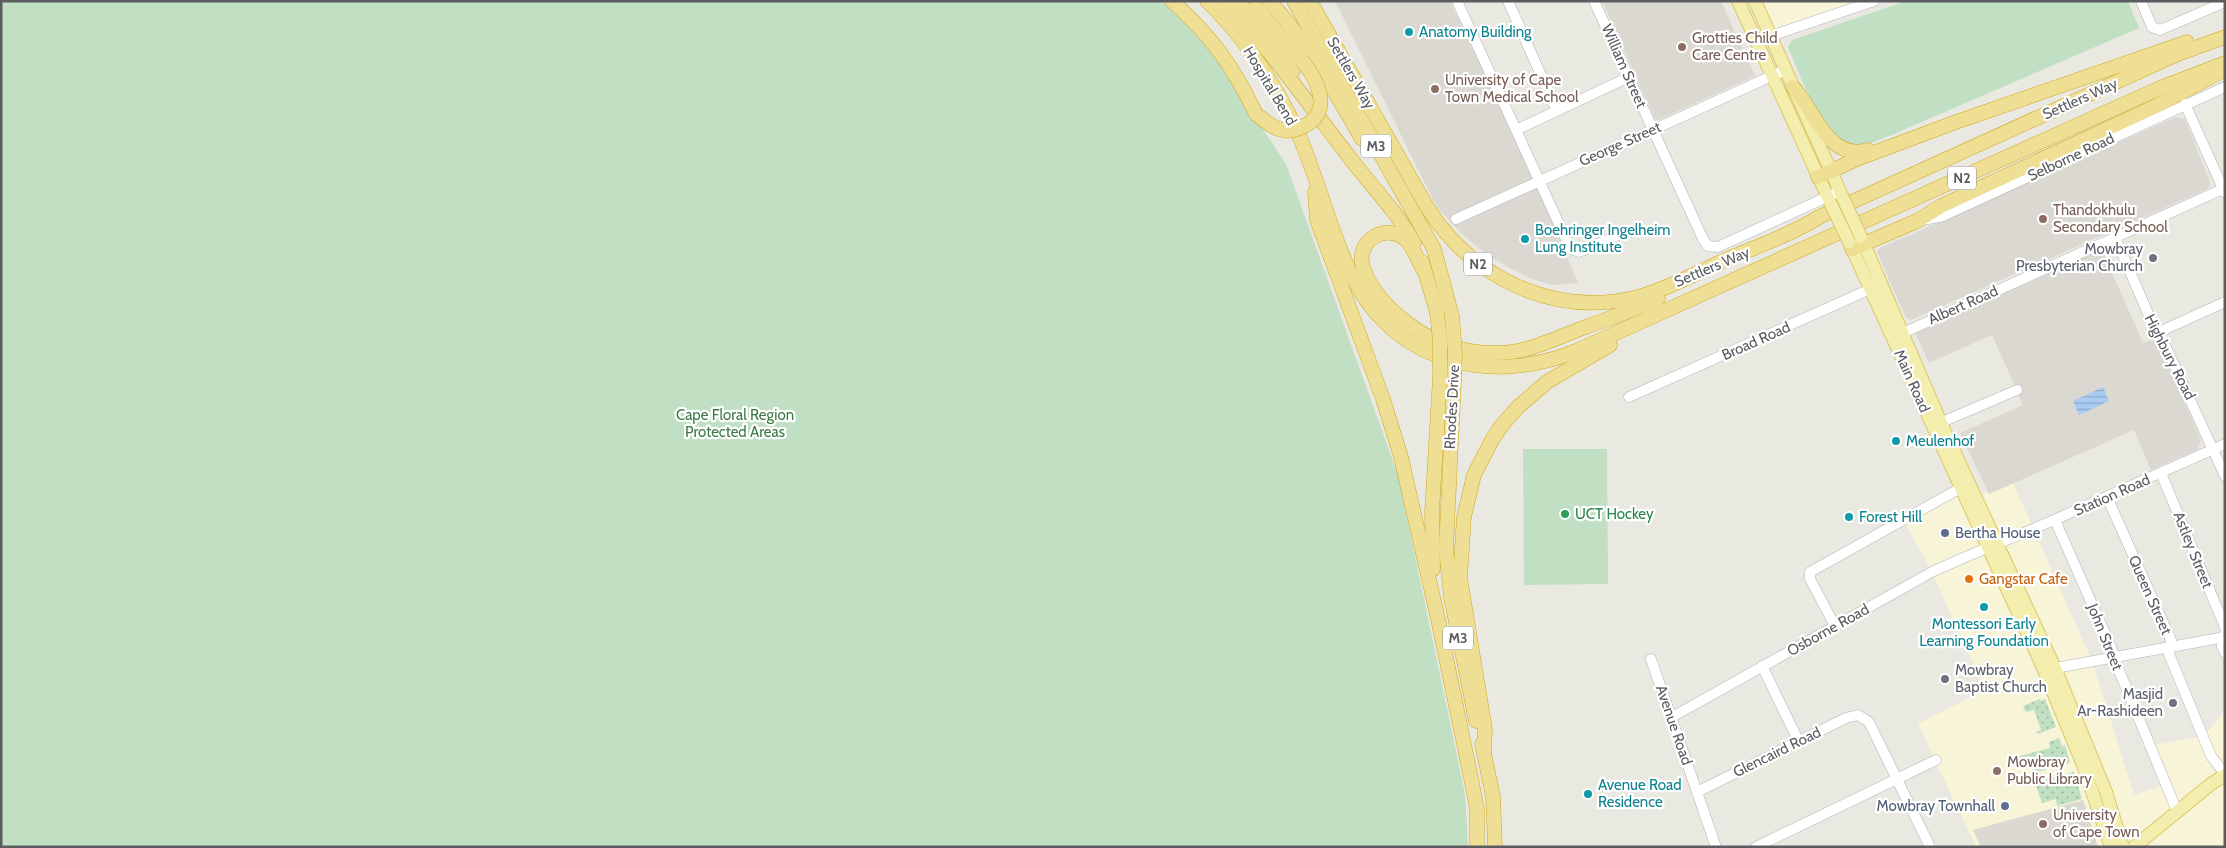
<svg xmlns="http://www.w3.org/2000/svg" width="2226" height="848" font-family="Cabin,sans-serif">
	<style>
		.commercial { fill: #f8f4d8 }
		.education { fill: #dad8d0 }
		.grass { fill: url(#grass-dots) }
		.green { fill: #c0dfc3 }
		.water { fill: url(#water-rules) }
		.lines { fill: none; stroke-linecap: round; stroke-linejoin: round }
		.minor-casing { stroke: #b2b3b7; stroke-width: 11 }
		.major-casing { stroke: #ddc767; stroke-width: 14 }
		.highway-casing { stroke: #cea71d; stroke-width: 15 }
		.minor { stroke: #fff; stroke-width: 10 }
		.major { stroke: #f3eead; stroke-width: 12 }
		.highway { stroke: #eedf95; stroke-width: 14 }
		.major-bridge-casing { stroke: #ddc767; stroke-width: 14; stroke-linecap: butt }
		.highway-bridge-casing { stroke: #cea71d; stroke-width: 15; stroke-linecap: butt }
		.major-bridge { stroke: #f3eead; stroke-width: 12 }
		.highway-bridge { stroke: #eedf95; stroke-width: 14 }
		.culture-dot { fill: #0f9aa8; stroke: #fff; stroke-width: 2 }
		.education-dot { fill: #8d6e63; stroke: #fff; stroke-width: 2 }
		.worship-dot { fill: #6b7280; stroke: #fff; stroke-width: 2 }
		.leisure-dot { fill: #2e9e5b; stroke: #fff; stroke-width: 2 }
		.service-dot { fill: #5c6f8a; stroke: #fff; stroke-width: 2 }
		.food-dot { fill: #e8710a; stroke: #fff; stroke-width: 2 }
		.labels { text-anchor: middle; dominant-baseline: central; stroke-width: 4.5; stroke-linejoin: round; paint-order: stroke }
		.shield { fill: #fff; stroke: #8c8d90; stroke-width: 1 }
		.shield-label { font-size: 14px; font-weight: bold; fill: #5a5c60 }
		.culture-label { font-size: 15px; fill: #0d838f; stroke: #fff; text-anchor: start }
		.education-label { font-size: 15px; fill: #785e54; stroke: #fff; text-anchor: start }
		.street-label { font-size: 15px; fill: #5a5c60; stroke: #fff }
		.worship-label { font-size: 15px; fill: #5b616d; stroke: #fff; text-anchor: end }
		.park-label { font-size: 15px; fill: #3e7a46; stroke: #fff }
		.leisure-label { font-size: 15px; fill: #27864d; stroke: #fff; text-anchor: start }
		.service-label { font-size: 15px; fill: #4e5e75; stroke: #fff; text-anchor: start }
		.food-label { font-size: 15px; fill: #c56008; stroke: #fff; text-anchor: start }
	</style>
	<defs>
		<pattern id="grass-dots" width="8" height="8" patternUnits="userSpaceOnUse" patternTransform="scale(1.25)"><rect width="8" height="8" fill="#c0dfc3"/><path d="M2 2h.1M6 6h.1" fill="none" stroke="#9fb8a2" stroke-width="1.8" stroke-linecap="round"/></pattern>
		<pattern id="water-rules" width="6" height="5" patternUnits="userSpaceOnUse" patternTransform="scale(1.25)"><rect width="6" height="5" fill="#a9ccf3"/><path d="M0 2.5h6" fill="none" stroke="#8da9c8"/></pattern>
	</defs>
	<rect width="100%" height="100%" fill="#eae9e1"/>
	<g class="commercial">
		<path d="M1755,1H1874L1771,36Z"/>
		<path d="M2013,483L2092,661L2134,795L2161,786L2164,779L2150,746L2203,736L2225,711V847H1976L1918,724L1985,690L1932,572L1903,519L1969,484L1976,497Z"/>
	</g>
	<g class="education">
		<path d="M1335,1H1450L1533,177L1578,283L1552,285L1532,279L1508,267L1486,254L1462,234L1436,206Z"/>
		<path d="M1602,1H1721L1755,76L1656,121Z"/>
		<path d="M2176,117L2185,119L2209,179L2210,185L2207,189L1911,320L1906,318L1877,252L1878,249Z"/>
		<path d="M2097,251L2104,254L2143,343L2156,338L2201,440L2198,449L2151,470L2134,430L1989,494L1960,433L2023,405L2014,384L1992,335L1929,363L1916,335L1917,330Z"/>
		<path d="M2083,800L2098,847H1981L1973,830Z"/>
	</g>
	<g class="grass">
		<path d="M2040,699L2041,701L2045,699L2056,727L2037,734L2036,732L2041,730L2034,710L2026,712L2023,706Z"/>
		<path d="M2059,738L2062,746L2065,745L2070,763L2058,766L2054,764L2050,765L2048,769L2037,772L2033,771L2029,756L2020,759L2019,756L2050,748L2049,742Z"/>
		<path d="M2074,772L2082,799L2057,806L2056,799L2042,803L2036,785L2039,781Z"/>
	</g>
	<g class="green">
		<path d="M1,1H1162L1203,40L1286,164L1398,475L1465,794L1468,847H1Z"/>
		<path d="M1906,1H2128L2139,28L1894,134C1882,138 1862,149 1849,145C1820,134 1800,74 1788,47L1792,40Z"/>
		<path d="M1523,449H1607L1608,584L1524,585Z"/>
	</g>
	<path class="water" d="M2103,387L2109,401L2079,415L2073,401Z"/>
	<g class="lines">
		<g class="minor-casing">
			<g id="minor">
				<path d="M1457,1L1570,248L1579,252L1623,233"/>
				<path d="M1508,1L1557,111"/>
				<path d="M1594,1L1703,239L1708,246L1718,247L1840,191"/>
				<path d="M2141,1L2152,27L2160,30L2225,2"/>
				<path d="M1756,41L1874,1"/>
				<path d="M2185,104L2225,193"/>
				<path d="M1516,130L1629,77"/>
				<path d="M1456,219L1785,70"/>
				<path d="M1923,220L1943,216L2225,87"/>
				<path d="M2115,237L2153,325L2159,332L2225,476"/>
				<path d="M2159,332L2225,302"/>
				<path d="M1896,336L2225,188"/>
				<path d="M1629,397L1877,286"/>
				<path d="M1935,425L2017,390"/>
				<path d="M2161,473L2225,627"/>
				<path d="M2107,497L2171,640L2169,654L2211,756L2225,774"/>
				<path d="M2055,520L2111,647L2118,668L2177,811"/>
				<path d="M1835,626L1810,579V572L1966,485"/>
				<path d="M2225,633L2222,646L2225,653"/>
				<path d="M1651,659L1716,847"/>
				<path d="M1762,666L1799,742"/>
				<path d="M2050,669L2225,637"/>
				<path d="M1672,717L1932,572C1972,553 2013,538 2054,520C2111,495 2168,469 2225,444"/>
				<path d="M1697,792L1846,718L1858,715L1869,722L1930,847"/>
				<path d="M1756,847L1936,760"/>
			</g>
		</g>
		<g class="major-casing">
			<g id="major">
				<path d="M1738,1L1830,202"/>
				<path d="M1755,1L1842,196"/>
				<path d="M1861,237L1941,423L2055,668L2106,792L2123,847"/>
				<path d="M1849,242L2044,670L2083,765L2111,847"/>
				<path d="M2134,847L2211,784L2225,775"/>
			</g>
		</g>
		<g class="highway-casing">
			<g id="highway">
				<path d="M1172,1C1212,37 1233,66 1256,114"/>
				<path d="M1207,1C1245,38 1275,83 1297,131C1319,180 1330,233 1354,280C1398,365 1493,385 1576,351L2160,88L2225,63"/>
				<path d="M1225,1C1270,48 1307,103 1347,154C1369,184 1396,210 1414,243"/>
				<path d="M1238,1L1280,51L1293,71"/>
				<path d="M1269,1C1308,42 1334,91 1362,139"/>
				<path d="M1294,1L1434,249L1452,316"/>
				<path d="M1310,1L1427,207C1472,278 1554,318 1638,297C1668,289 1696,273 1725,260C1758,246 1790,235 1821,216L2178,54L2225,37"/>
				<path d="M1256,7L1302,61"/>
				<path d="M1793,87C1814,109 1828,162 1868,150"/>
				<path d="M1818,177L1857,159L1956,122L2187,42"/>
				<path d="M1315,192L1317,220L1383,399L1401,457L1438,619L1471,778L1477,809V847"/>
				<path d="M1852,249L1917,221L1941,206L2158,105L2222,71"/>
				<path d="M1422,262L1437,312"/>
				<path d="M1425,272C1418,262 1414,247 1405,239C1386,223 1358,240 1362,263C1366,284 1385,305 1401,318C1436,348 1482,360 1526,349C1545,344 1564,335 1583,328C1608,319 1633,310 1658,299"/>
				<path d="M1454,381L1446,549L1451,597L1476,721"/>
				<path d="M1433,569L1432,512L1440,377"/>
				<path d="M1482,744L1493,796L1495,847"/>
				<path d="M1484,751L1485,729L1460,578L1464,517L1474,475L1492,440L1502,425L1518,407L1547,382L1610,345"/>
			</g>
		</g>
		<use href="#minor" class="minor"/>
		<use href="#major" class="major"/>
		<use href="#highway" class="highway"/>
		<g class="major-bridge-casing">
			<g id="major-bridge">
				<path d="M1842,196L1861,237"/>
				<path d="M1830,202L1849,242"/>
			</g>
		</g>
		<g class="highway-bridge-casing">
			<g id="highway-bridge">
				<path d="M1256,114C1264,120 1273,129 1283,130C1291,132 1298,129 1306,125C1333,111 1317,78 1302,61"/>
				<path d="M1437,312L1440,341V377"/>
				<path d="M1452,316L1455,353L1454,381"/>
			</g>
		</g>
		<use href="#major-bridge" class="major-bridge"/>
		<use href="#highway-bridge" class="highway-bridge"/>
	</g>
	<g class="culture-dot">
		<circle cx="1409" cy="32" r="5"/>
		<circle cx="1525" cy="239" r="5"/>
		<circle cx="1896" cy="441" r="5"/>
		<circle cx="1849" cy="517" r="5"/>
		<circle cx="1984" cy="607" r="5"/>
		<circle cx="1588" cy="794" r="5"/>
	</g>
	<g class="education-dot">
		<circle cx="1682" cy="47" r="5"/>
		<circle cx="1435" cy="89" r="5"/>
		<circle cx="2043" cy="219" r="5"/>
		<circle cx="1997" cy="771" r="5"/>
		<circle cx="2043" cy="824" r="5"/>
	</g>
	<g class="worship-dot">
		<circle cx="2153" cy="258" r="5"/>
		<circle cx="1945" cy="679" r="5"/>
		<circle cx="2173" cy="703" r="5"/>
	</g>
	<circle class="leisure-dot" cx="1565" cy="514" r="5"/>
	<g class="service-dot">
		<circle cx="1945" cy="533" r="5"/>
		<circle cx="2005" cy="806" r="5"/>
	</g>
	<circle class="food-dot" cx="1969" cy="579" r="5"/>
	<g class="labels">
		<g class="shield">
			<rect x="1361" y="134.5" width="30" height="23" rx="4"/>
			<rect x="1948" y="166.5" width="28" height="23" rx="4"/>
			<rect x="1464" y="252.5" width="28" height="23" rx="4"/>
			<rect x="1443" y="626.5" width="30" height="23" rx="4"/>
		</g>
		<g class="shield-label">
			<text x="1376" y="146">M3</text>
			<text x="1962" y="178">N2</text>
			<text x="1478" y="264">N2</text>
			<text x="1458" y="638">M3</text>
		</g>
		<g class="culture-label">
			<text x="1419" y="32">Anatomy Building</text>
			<text x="1535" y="230">Boehringer Ingelheim<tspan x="1535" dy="17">Lung Institute</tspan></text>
			<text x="1906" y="441">Meulenhof</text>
			<text x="1859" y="517">Forest Hill</text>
			<text x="1984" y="624" text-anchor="middle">Montessori Early<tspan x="1984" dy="17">Learning Foundation</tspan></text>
			<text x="1598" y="785">Avenue Road<tspan x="1598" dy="17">Residence</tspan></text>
		</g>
		<g class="education-label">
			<text x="1692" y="38">Grotties Child<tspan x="1692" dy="17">Care Centre</tspan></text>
			<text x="1445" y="80">University of Cape<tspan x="1445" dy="17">Town Medical School</tspan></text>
			<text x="2053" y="210">Thandokhulu<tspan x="2053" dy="17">Secondary School</tspan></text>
			<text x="2007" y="762">Mowbray<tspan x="2007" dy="17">Public Library</tspan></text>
			<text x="2053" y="815">University<tspan x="2053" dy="17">of Cape Town</tspan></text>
		</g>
		<g class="street-label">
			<text transform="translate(1624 66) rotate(66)">William Street</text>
			<text transform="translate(1351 73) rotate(60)">Settlers Way</text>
			<text transform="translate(1270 86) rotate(59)">Hospital Bend</text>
			<text transform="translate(2080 99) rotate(-24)">Settlers Way</text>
			<text transform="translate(1620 144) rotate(-24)">George Street</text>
			<text transform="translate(2071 157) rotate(-25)">Selborne Road</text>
			<text transform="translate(1712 267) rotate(-23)">Settlers Way</text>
			<text transform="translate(1963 305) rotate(-24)">Albert Road</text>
			<text transform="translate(1756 341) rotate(-24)">Broad Road</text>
			<text transform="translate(2170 357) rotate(63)">Highbury Road</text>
			<text transform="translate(1912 381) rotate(66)">Main Road</text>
			<text transform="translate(1452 407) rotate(-87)">Rhodes Drive</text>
			<text transform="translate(2112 495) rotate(-24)">Station Road</text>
			<text transform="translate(2193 550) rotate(68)">Astley Street</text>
			<text transform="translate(2150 595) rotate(66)">Queen Street</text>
			<text transform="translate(1828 630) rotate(-29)">Osborne Road</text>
			<text transform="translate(2105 637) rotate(68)">John Street</text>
			<text transform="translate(1674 725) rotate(71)">Avenue Road</text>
			<text transform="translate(1777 752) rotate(-26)">Glencaird Road</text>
		</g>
		<g class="worship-label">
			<text x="2143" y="249">Mowbray<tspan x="2143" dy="17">Presbyterian Church</tspan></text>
			<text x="1955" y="670" text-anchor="start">Mowbray<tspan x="1955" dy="17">Baptist Church</tspan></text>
			<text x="2163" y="694">Masjid<tspan x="2163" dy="17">Ar-Rashideen</tspan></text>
		</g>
		<g class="park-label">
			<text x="735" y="415">Cape Floral Region<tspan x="735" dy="17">Protected Areas</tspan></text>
		</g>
		<g class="leisure-label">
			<text x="1575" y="514">UCT Hockey</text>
		</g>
		<g class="service-label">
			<text x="1955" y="533">Bertha House</text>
			<text x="1995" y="806" text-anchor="end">Mowbray Townhall</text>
		</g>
		<g class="food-label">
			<text x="1979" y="579">Gangstar Cafe</text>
		</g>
	</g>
	<rect width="2226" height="848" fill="none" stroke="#5a5c60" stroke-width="5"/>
</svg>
